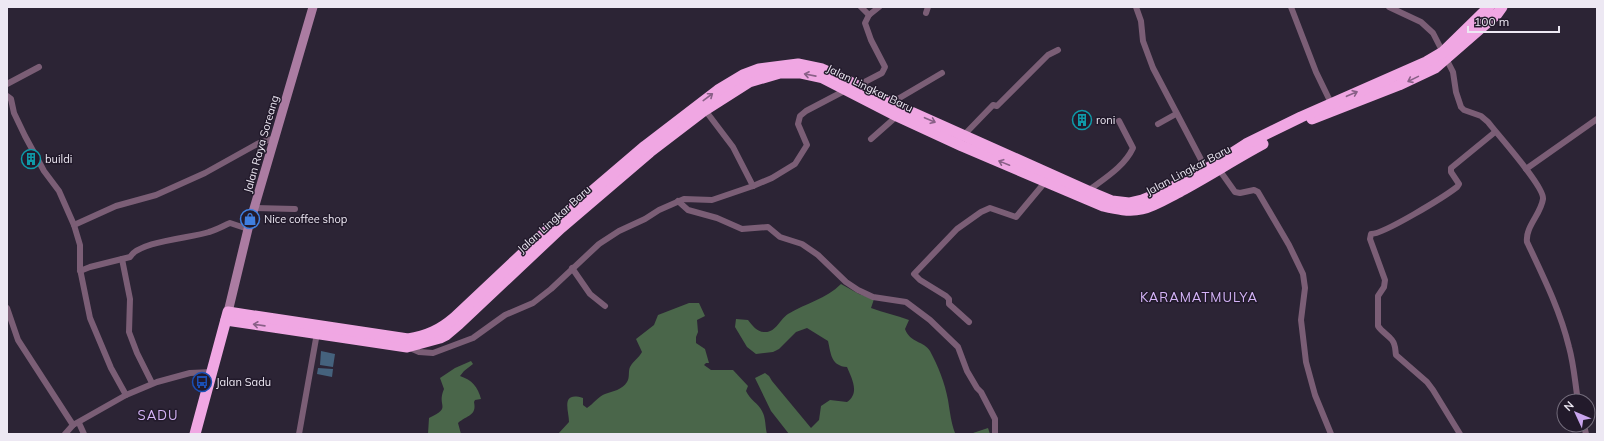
<svg xmlns="http://www.w3.org/2000/svg" width="1604" height="441" font-family="Mulish,sans-serif">
	<style>
		.forest { fill: #4a664a }
		.water { fill: #45627d }
		.lines { fill: none; stroke-linecap: round; stroke-linejoin: round }
		.street { stroke: #7b5e76; stroke-width: 6 }
		.secondary { stroke: #ab7ca2; stroke-width: 9 }
		.highway { stroke: #f0a7e3; stroke-width: 11 }
		.oneway { stroke: #896087 }
		.labels { text-anchor: middle; dominant-baseline: central; stroke-width: 3; stroke-linejoin: round; paint-order: stroke }
		.street-label { font-size: 11px; fill: #ede8f3; stroke: #221a2b }
		.poi-label { font-size: 11px; fill: #ede8f3; stroke: #221a2b; text-anchor: start }
		.quarter-label { font-size: 13px; letter-spacing: 1px; fill: #d5b4f8; stroke: #221a2b }
	</style>
	<rect width="100%" height="100%" fill="#2c2435"/>
	<g class="forest">
		<path d="M841,284L859,294L874,299L871,308C884,313 896,315 909,320L905,329C910,343 924,341 930,351C938,366 945,383 948,400C950,412 951,422 955,433H973L988,428L990,434H789L771,411L755,378L765,373L769,376L772,381L811,428L819,420L821,406L830,400L847,402C860,393 852,379 847,367C831,366 831,354 828,341L807,328L796,332L779,349L773,352L756,354L747,347L735,327L736,319L748,320C752,325 757,332 764,332C776,333 780,319 788,314C806,303 826,299 841,284Z"/>
		<path d="M689,303H699L705,316L697,320L698,332L696,337V343L705,349L709,363H706L704,365L711,370H733L748,386L746,391C750,400 758,403 762,411C766,418 765,427 767,434H558L569,422C569,411 560,391 583,398V405L587,408C593,404 599,396 605,394C613,391 622,390 627,382C630,378 628,371 630,367C633,361 639,358 642,352L636,339L654,325L658,315Z"/>
		<path d="M471,361L473,364L464,371L460,376C472,380 478,387 481,399L475,400L474,402C477,416 467,415 458,423L461,434H428L429,418C453,407 436,407 444,389L440,378L455,368Z"/>
	</g>
	<g class="water">
		<path d="M321,351L335,354L333,367L320,365Z"/>
		<path d="M318,368L333,369L332,377L317,374Z"/>
	</g>
	<g class="lines">
		<g class="street">
			<path d="M861,7L869,15"/>
			<path d="M1136,7L1141,21L1143,41L1153,68L1206,169"/>
			<path d="M1291,7L1316,72L1331,103"/>
			<path d="M1389,7L1421,22L1433,33L1453,72L1456,92L1461,107L1464,110L1481,116L1488,122C1497,134 1545,187 1543,199C1541,214 1525,227 1527,242C1543,276 1560,310 1569,347C1574,365 1575,383 1578,401"/>
			<path d="M926,13L928,7"/>
			<path d="M7,84L39,67"/>
			<path d="M857,86L882,73L885,67L871,40L865,23L869,15L879,7"/>
			<path d="M7,96L11,99L14,113L25,136L44,171L59,191L74,225L80,245V269L90,318L111,368L126,395"/>
			<path d="M891,103L942,73"/>
			<path d="M705,110L733,147L753,186"/>
			<path d="M1158,124L1176,114"/>
			<path d="M964,135L993,105L997,106L1048,55L1058,50"/>
			<path d="M871,139L897,116"/>
			<path d="M1218,168L1235,192L1240,193L1254,190L1258,192L1289,245L1303,274L1305,288L1301,320L1306,362L1315,395L1331,434"/>
			<path d="M1526,169L1597,119"/>
			<path d="M1088,191C1105,178 1124,167 1133,148L1119,121"/>
			<path d="M678,201L688,210L717,218L742,229L768,227L780,237L802,244L818,255L846,282L858,290L873,297L906,302L930,320L958,347L967,371L977,388L981,392L995,419V434"/>
			<path d="M255,208L295,209"/>
			<path d="M74,225L116,206L156,195L205,173L259,143L275,138"/>
			<path d="M122,259L130,299L129,332L137,353L152,383"/>
			<path d="M572,268L590,294L605,306"/>
			<path d="M80,271L90,267L130,257C139,241 192,238 209,232C216,230 223,226 230,223L248,229"/>
			<path d="M7,308L18,340L73,425L126,395L157,382L190,373L212,372"/>
			<path d="M969,322L949,304V299L946,296L920,280L914,274L957,229L981,212L990,208L1016,217L1046,181"/>
			<path d="M410,348L419,352L433,353L473,338L505,315L533,303L551,289L599,244L619,231L645,219L659,210L684,199L712,200L753,186L772,178L795,164L807,145L798,124L800,116L806,111L846,90"/>
			<path d="M79,423L84,434"/>
			<path d="M1584,425L1586,434"/>
			<path d="M65,434L73,425"/>
			<path d="M299,434L317,333"/>
			<path d="M1460,434L1433,390L1427,382L1396,355C1395,350 1396,345 1392,340C1388,335 1382,332 1378,326V296L1384,287L1385,280L1370,239L1371,234C1384,234 1444,197 1457,187L1459,184L1451,172V168L1495,132"/>
		</g>
		<path class="secondary" d="M228,312L248,229L313,7"/>
		<g class="highway">
			<path d="M1312,119L1399,85L1435,68L1497,14L1502,7"/>
			<path d="M226,320L407,347L440,338L446,335L459,324L561,228L650,152L705,110L749,82L780,73H800L823,78L897,116L962,146L1103,206C1116,209 1129,212 1142,209C1155,206 1169,197 1181,191C1209,176 1235,159 1263,144"/>
			<path d="M195,434L228,312L408,339C427,336 440,330 454,318L556,222L645,146L718,90L743,75L759,69L798,64L822,69L838,76L891,103L1088,191L1112,201L1129,203L1142,200L1169,189L1215,164L1246,144L1301,117L1426,62L1443,52L1489,7"/>
		</g>
	</g>
	<defs><path id="oneway-shaft" d="M-6 0H5M1.5-3L5.5 0L1.5 3" fill="none" stroke-width="1.6" stroke-linecap="round" stroke-linejoin="round"/></defs>
	<g class="oneway">
		<use href="#oneway-shaft" transform="translate(810 75) rotate(-169)"/>
		<use href="#oneway-shaft" transform="translate(1413 79) rotate(154)"/>
		<use href="#oneway-shaft" transform="translate(1352 94) rotate(-23)"/>
		<use href="#oneway-shaft" transform="translate(708 97) rotate(-37)"/>
		<use href="#oneway-shaft" transform="translate(930 120) rotate(23)"/>
		<use href="#oneway-shaft" transform="translate(1004 163) rotate(-158)"/>
		<use href="#oneway-shaft" transform="translate(259 325) rotate(-172)"/>
	</g>
	<defs>
		<g id="building-ring" transform="scale(1)"><circle r="9.5" fill="#221a2b" stroke="#0f9aa8" stroke-width="1.5"/><path d="M-4-6H4V6H1V3H-1V6H-4ZM-2.5-4.3h1.7v1.8h-1.7ZM.8-4.3h1.7v1.8H.8ZM-2.5-1h1.7V.8h-1.7ZM.8-1h1.7V.8H.8Z" fill="#0f9aa8"/></g>
		<g id="shop-ring" transform="scale(1)"><circle r="9.5" fill="#221a2b" stroke="#3f7fe0" stroke-width="1.5"/><path d="M-5-2.5h2.3a2.7 3.5 0 0 1 5.4 0H5L5.5 6h-11ZM-1.5-2.5h3a1.5 2.3 0 0 0-3 0Z" fill="#3f7fe0"/></g>
		<g id="bus-ring" transform="scale(1)"><circle r="9.5" fill="#221a2b" stroke="#1a4fb4" stroke-width="1.5"/><path d="M-5-6H5V4H4V6H2V4H-2V6H-4V4H-5ZM-3.5-4V0h7V-4ZM-3.5 1.2v1.5H-2V1.2ZM2 1.2v1.5H3.5V1.2Z" fill="#1a4fb4"/></g>
	</defs>
	<g fill-rule="evenodd">
		<use href="#building-ring" x="1082" y="120"/>
		<use href="#building-ring" x="31" y="159"/>
		<use href="#shop-ring" x="250" y="219"/>
		<use href="#bus-ring" x="202" y="382"/>
	</g>
	<g class="labels">
		<g class="street-label">
			<text transform="translate(870 88) rotate(26)">Jalan Lingkar Baru</text>
			<text transform="translate(261 144) rotate(-74)">Jalan Raya Soreang</text>
			<text transform="translate(1188 170) rotate(-28)">Jalan Lingkar Baru</text>
			<text transform="translate(554 219) rotate(-42)">Jalan Lingkar Baru</text>
		</g>
		<g class="poi-label">
			<text x="1096" y="120">roni</text>
			<text x="45" y="159">buildi</text>
			<text x="264" y="219">Nice coffee shop</text>
			<text x="216" y="382">Jalan Sadu</text>
		</g>
		<g class="quarter-label">
			<text x="1199" y="297">KARAMATMULYA</text>
			<text x="158" y="415">SADU</text>
		</g>
	</g>
	<rect width="1604" height="441" fill="none" stroke="#ede8f3" stroke-width="16"/>
	<g transform="translate(1576 413) rotate(314)"><circle r="19" fill="#221a2b" stroke="#736c7b"/>
	<path d="M0-3L7 15L0 10L-7 15Z" fill="#c9a5ee"/>
	<text y="-6" font-size="11" font-weight="bold" text-anchor="middle" fill="#ede8f3">N</text>
	</g>
	<path d="M1468 26v6h91v-6" fill="none" stroke="#ede8f3" stroke-width="2"/>
	<text x="1474" y="26" font-size="12" fill="#ede8f3" stroke="#221a2b" stroke-width="3" paint-order="stroke">100 m</text>
</svg>
